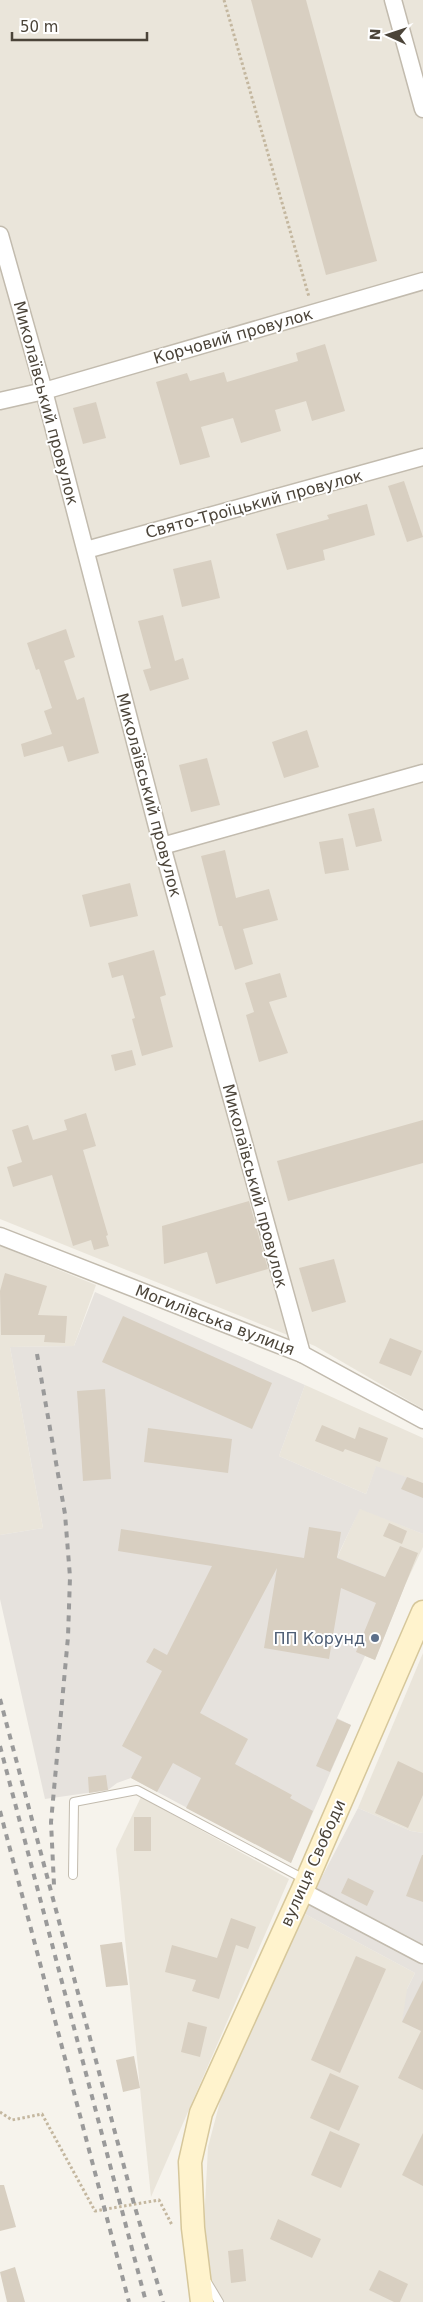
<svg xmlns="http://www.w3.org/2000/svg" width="423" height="2302" font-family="'DejaVu Sans',sans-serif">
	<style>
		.residential { fill: #eae5da }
		.industrial { fill: #e6e2dd }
		.building { fill: #d8cfc1 }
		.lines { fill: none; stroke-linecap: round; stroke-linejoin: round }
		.lane-casing { stroke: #c2bbae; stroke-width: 10 }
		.street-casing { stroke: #c2bbae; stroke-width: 19 }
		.secondary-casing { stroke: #d6c79b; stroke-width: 25 }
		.path { stroke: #c4b79f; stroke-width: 3; stroke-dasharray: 2.5 2.5; stroke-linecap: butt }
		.lane { stroke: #fff; stroke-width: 8 }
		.street { stroke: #fff; stroke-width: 16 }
		.secondary { stroke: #fff3cd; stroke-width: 22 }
		.rail { stroke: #9a9a9a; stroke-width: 4; stroke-dasharray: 6 6; stroke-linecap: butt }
		.service-dot { fill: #5c6f8a; stroke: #fff; stroke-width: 2 }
		.labels { text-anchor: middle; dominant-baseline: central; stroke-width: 4; stroke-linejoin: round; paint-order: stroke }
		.street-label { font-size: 16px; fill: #4b4439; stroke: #fff }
		.service-label { font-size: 16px; fill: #4e5e75; stroke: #fff; text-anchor: end }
	</style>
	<rect width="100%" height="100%" fill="#f6f3ec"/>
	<g class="residential">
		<path d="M0,0H423V1409L315,1346L0,1219Z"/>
		<path d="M0,1246L96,1285L74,1346L10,1347L43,1528L0,1535Z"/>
		<path d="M305,1385L423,1438V1483L376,1467L366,1494L279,1456Z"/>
		<path d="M360,1508L423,1534V1547L405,1585L337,1558Z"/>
		<path d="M423,1653V1833L411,1831L358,1808Z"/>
		<path d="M141,1797L289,1879L151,2197L116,1849Z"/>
		<path d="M303,1913L415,1973L407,1989L423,2032V2302H215L210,2287L204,2224L208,2147L226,2079Z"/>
	</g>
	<g class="industrial">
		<path d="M95,1292L305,1385L279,1456L366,1494L376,1466L423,1483V1534L360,1509L337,1557L405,1585L375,1660L365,1656L337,1718L351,1725L291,1863L131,1778L117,1783L108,1790L45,1799L0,1599V1535L43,1528L10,1347L74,1346Z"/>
		<path d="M358,1808L411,1831L423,1833V2032L402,2022L407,1989L415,1973L303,1913Z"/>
	</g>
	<g class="building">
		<path d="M251,0H306L377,261L326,275Z"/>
		<path d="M325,344L345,411L312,421L306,401L275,410L281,431L241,443L233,418L201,427L210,457L180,465L156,382L187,373L190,381L224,372L227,382L298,361L296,353Z"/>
		<path d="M96,402L106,438L83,444L73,408Z"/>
		<path d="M404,481L423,537L407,542L388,486Z"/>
		<path d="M367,504L375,535L323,550L325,560L287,570L276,534L329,519L327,515Z"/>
		<path d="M211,560L220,598L182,607L173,569Z"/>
		<path d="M163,615L175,661L183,658L189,679L150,691L143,670L151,668L138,621Z"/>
		<path d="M66,629L75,657L64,661L77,700L84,697L99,753L68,762L63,746L24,757L21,744L52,734L44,711L52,708L39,669L36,670L27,643Z"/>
		<path d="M307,730L319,767L284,778L272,742Z"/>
		<path d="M207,758L220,805L191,812L179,765Z"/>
		<path d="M374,808L382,841L356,847L348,814Z"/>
		<path d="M343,838L349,870L325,874L319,842Z"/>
		<path d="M225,850L236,898L269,889L278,920L243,929L253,964L235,970L222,926H219L201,856Z"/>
		<path d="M130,883L138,916L90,927L82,895Z"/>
		<path d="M154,950L166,995L160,997L173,1047L142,1056L132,1019L135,1018L123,975L112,978L108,963Z"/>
		<path d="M280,973L287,997L269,1002L288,1053L259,1062L246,1015L254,1012L245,983Z"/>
		<path d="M132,1050L136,1065L115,1071L111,1055Z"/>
		<path d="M86,1113L96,1146L83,1150L108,1235L106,1236L109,1246L94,1250L91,1240L73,1246L52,1175L13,1187L7,1167L22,1162L12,1130L28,1125L33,1140L67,1130L64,1120Z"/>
		<path d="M423,1120V1163L288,1201L277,1161Z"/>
		<path d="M249,1201L268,1269L216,1284L207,1252L164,1264L162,1226Z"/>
		<path d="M334,1259L346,1302L312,1312L299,1268Z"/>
		<path d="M5,1273L47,1286L38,1315L67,1316L65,1343L44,1342L45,1335H1L0,1291Z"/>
		<path d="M123,1316L272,1383L252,1429L102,1362Z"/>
		<path d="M390,1338L422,1351L411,1376L379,1363Z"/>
		<path d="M105,1389L111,1479L83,1481L77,1391Z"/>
		<path d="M322,1425L355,1439L359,1427L388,1438L380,1462L345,1449L343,1452L315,1441Z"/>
		<path d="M148,1428L232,1439L228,1473L144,1462Z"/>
		<path d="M407,1477L423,1483V1498L401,1489Z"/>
		<path d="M389,1523L407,1531L402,1544L383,1536Z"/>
		<path d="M309,1527L341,1532L337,1558L385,1577L400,1546L418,1553L375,1660L356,1652L376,1603L341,1588L329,1659L264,1648L277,1568L200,1713L248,1739L235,1764L292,1795L290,1798L313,1811L291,1863L186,1808L201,1778L173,1763L157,1792L131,1778L142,1757L122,1746L162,1671L146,1662L154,1648L167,1655L212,1566L118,1551L121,1529L304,1558Z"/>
		<path d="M337,1719L351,1725L330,1772L316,1766Z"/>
		<path d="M398,1761L423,1773V1795L408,1828L375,1813Z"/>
		<path d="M106,1775L108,1790L89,1793L88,1777Z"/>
		<rect x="134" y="1817" width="17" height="34"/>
		<path d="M422,1855H423V1902L406,1896Z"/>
		<path d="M348,1878L374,1891L367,1906L341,1893Z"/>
		<path d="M231,1918L256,1927L248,1949L236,1945L219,1999L192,1991L196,1980L165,1972L172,1945L217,1958Z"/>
		<path d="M122,1942L128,1985L106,1987L100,1945Z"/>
		<path d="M356,1956L386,1969L340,2073L311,2060Z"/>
		<path d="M423,1980V2090L398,2078L421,2031L402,2022Z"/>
		<path d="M188,2022L207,2027L200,2057L181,2052Z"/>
		<path d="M134,2056L140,2088L123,2092L116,2060Z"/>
		<path d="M330,2073L359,2086L339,2131L310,2118Z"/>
		<path d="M330,2131L360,2144L341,2188L311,2175Z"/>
		<path d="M423,2133V2186L402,2175Z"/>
		<path d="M0,2185H4L16,2227L0,2231Z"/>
		<path d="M278,2219L321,2239L312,2258L270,2239Z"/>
		<path d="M243,2249L246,2281L231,2283L228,2251Z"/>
		<path d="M15,2267L25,2302H7L0,2272Z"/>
		<path d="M379,2270L408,2284L400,2302H394L369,2290Z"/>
	</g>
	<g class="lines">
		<g class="lane-casing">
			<g id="lane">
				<path d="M73,1875L74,1802L137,1790L306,1880"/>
				<path d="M207,2282L219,2302"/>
			</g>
		</g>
		<g class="street-casing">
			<g id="street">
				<path d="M393,0L423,109"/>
				<path d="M0,235L44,391L162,846L302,1354"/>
				<path d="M0,401L44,391L423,281"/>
				<path d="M86,550L423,457"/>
				<path d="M162,846L423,773"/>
				<path d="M0,1236L302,1354L423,1420"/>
				<path d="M302,1891L423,1955"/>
			</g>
		</g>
		<g class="secondary-casing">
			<path id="secondary" d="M202,2302L193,2228L190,2162L201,2113L302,1891L423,1612"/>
		</g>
		<g class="path">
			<path d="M224,0L309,297"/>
			<path d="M0,2112L12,2120L42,2114L95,2211L159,2200L172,2225"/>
		</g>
		<use href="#lane" class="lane"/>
		<use href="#street" class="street"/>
		<use href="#secondary" class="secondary"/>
		<g class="rail">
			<path d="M37,1354L65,1514L70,1577L68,1637L51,1822L54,1885"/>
			<path d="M0,1699L134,2204L163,2302"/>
			<path d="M0,1746L146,2302"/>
			<path d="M0,1811L129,2302"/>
		</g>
	</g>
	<circle class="service-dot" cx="375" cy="1638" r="5"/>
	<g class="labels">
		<g class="street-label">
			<text transform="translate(233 336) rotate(-16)">Корчовий провулок</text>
			<text transform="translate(46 403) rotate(75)">Миколаївський провулок</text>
			<text transform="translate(254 504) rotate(-15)">Свято-Троїцький провулок</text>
			<text transform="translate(149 795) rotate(75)">Миколаївський провулок</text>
			<text transform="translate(255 1186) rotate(75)">Миколаївський провулок</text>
			<text transform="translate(215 1320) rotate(21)">Могилівська вулиця</text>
			<text transform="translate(313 1863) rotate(-66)">вулиця Свободи</text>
		</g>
		<g class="service-label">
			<text x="365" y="1638">ПП Корунд</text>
		</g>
	</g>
	<g transform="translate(388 35) rotate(273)" stroke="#ffffff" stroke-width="4" paint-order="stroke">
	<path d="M0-4L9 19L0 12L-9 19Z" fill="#4b4439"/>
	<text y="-8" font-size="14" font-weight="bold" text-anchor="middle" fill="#4b4439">N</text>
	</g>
	<path d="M12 32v8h135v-8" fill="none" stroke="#4b4439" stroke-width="2.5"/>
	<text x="20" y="32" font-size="15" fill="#4b4439" stroke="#ffffff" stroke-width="4" paint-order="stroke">50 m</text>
</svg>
